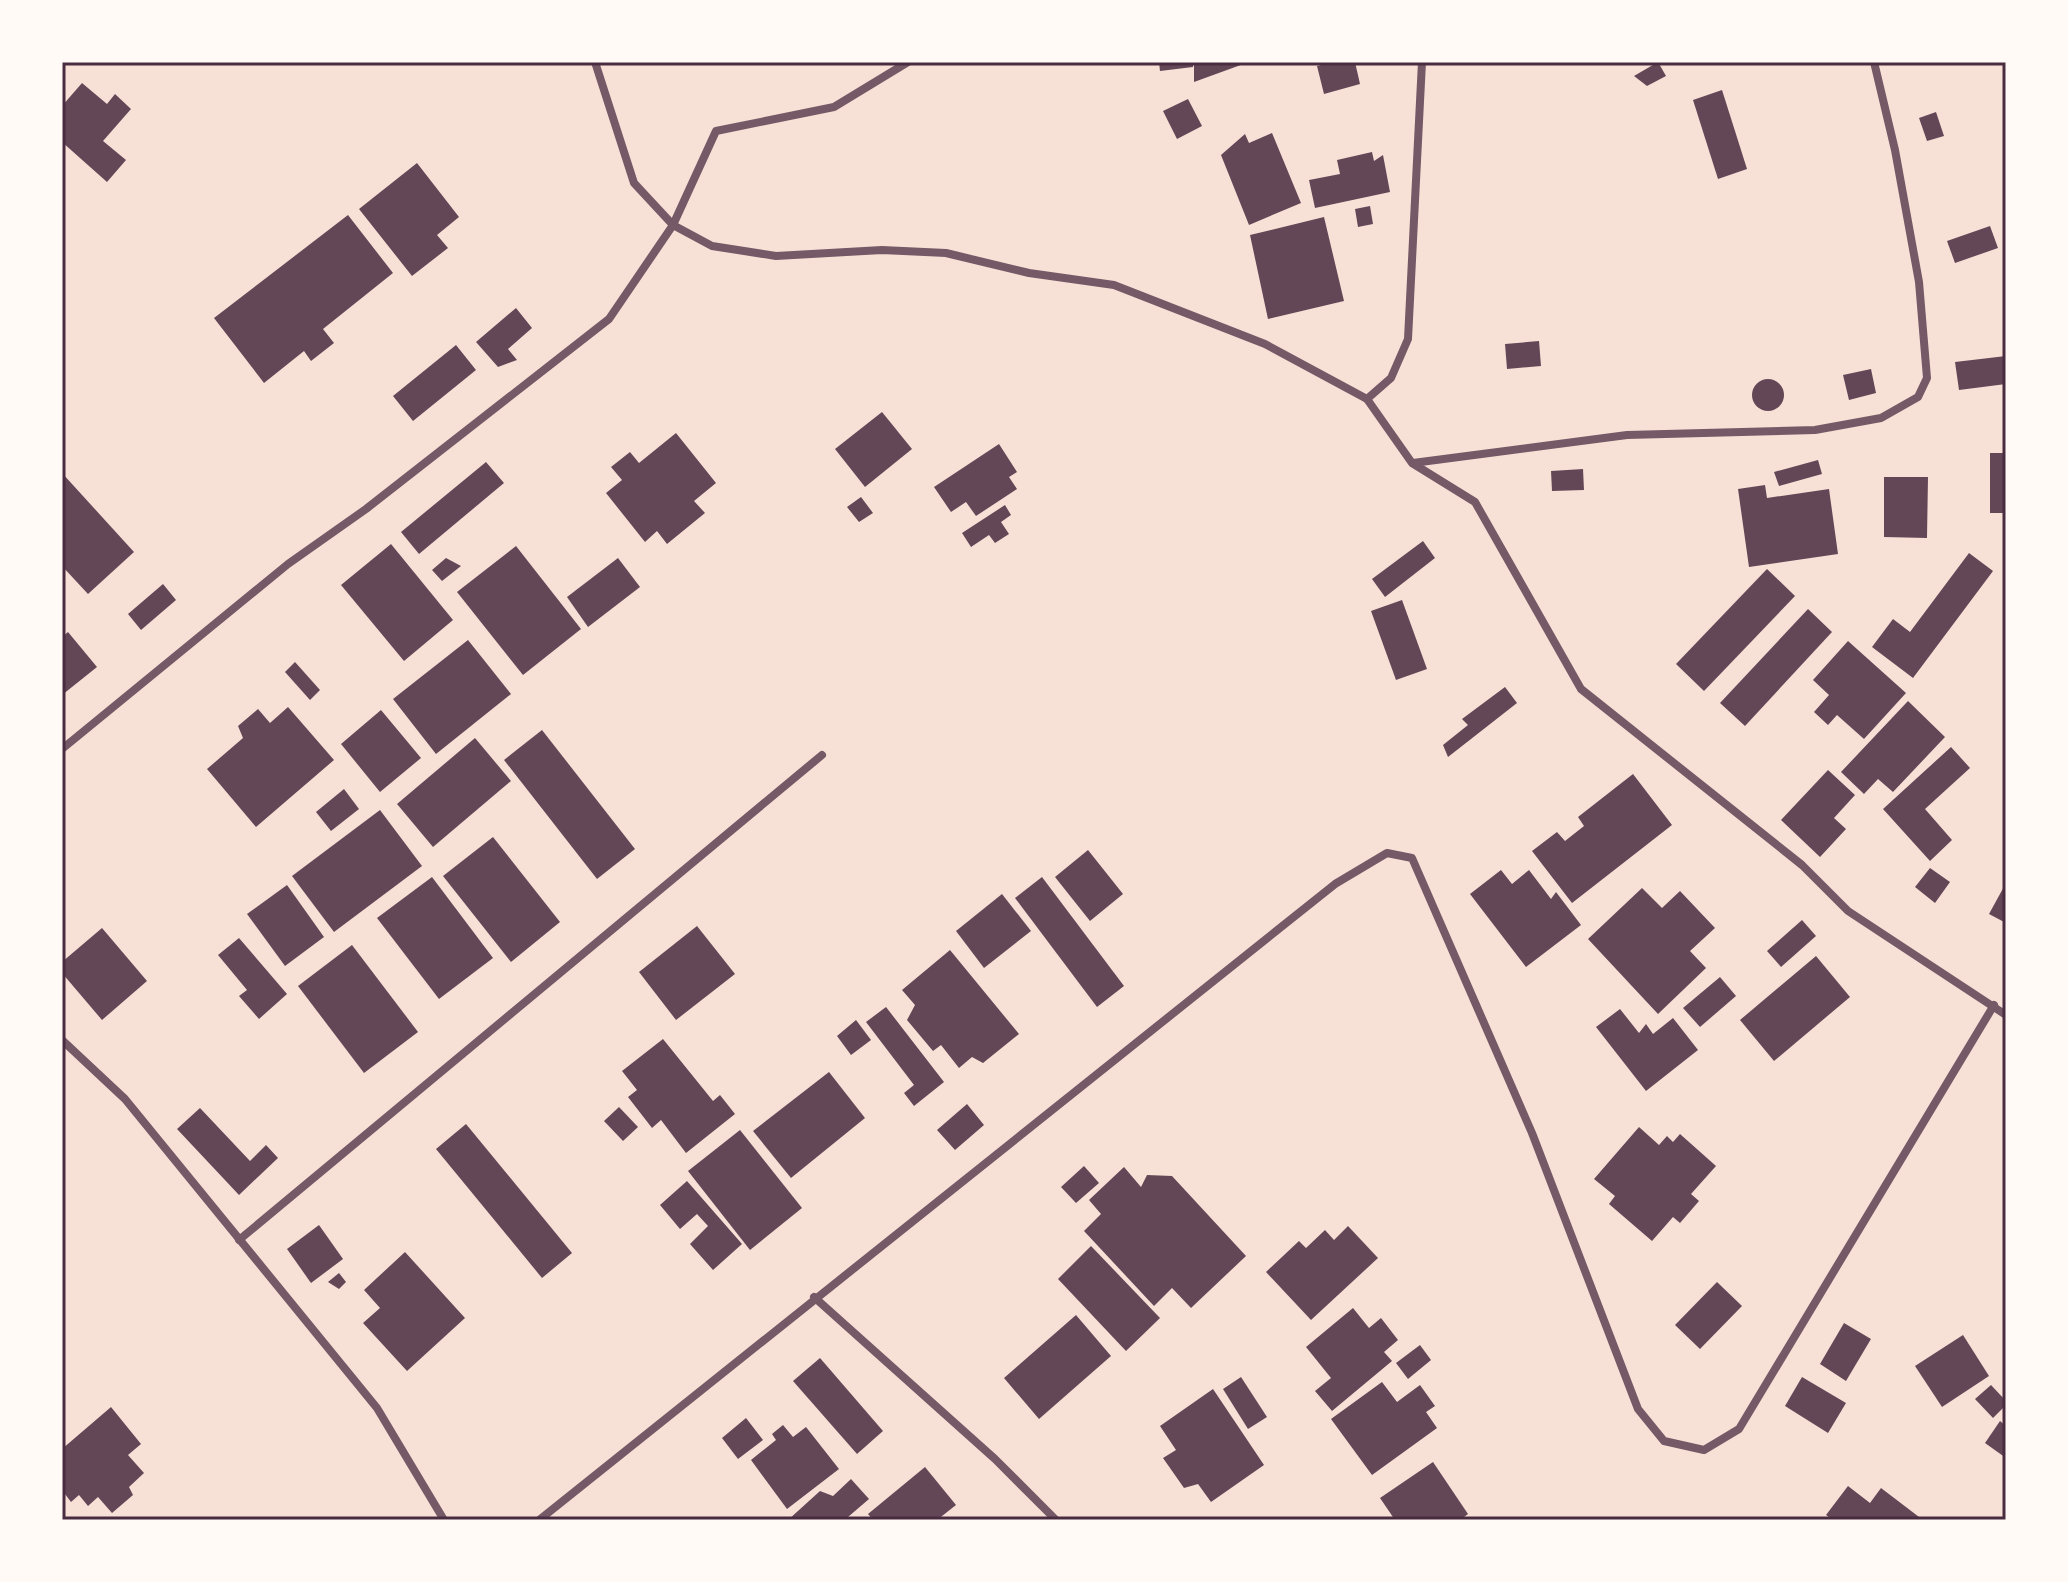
<svg xmlns="http://www.w3.org/2000/svg" width="2068" height="1582" font-family="'Fira Sans',sans-serif">
	<style>
		.building { fill: #644757 }
		.lines { fill: none; stroke-linecap: round; stroke-linejoin: round }
		.minor { stroke: #755966; stroke-width: 8 }
		.neatline { fill: none; stroke: #4a2c40; stroke-width: 3 }
	</style>
	<rect width="100%" height="100%" fill="#f7e1d7"/>
	<g class="building">
		<path d="M1159,62H1193V67L1160,71Z"/>
		<path d="M1194,62H1249L1194,82Z"/>
		<path d="M1333,62H1355L1360,84L1324,94L1317,66Z"/>
		<path d="M1658,62L1666,76L1647,86L1634,76Z"/>
		<path d="M82,83L107,104L115,94L131,109L103,141L126,160L107,182L62,142V106Z"/>
		<path d="M1722,90L1747,169L1718,179L1693,100Z"/>
		<path d="M1188,99L1202,126L1177,139L1163,111Z"/>
		<path d="M1936,112L1944,136L1927,141L1919,118Z"/>
		<path d="M1272,133L1301,203L1249,225L1221,155L1245,134L1249,143Z"/>
		<path d="M1372,152L1374,161L1383,155L1390,192L1315,208L1309,180L1340,174L1337,160Z"/>
		<path d="M417,163L459,217L437,235L448,248L412,276L359,209Z"/>
		<path d="M1370,206L1373,224L1358,227L1355,209Z"/>
		<path d="M348,215L393,273L323,329L334,343L311,361L304,351L264,383L214,318Z"/>
		<path d="M1324,217L1344,301L1268,319L1250,235Z"/>
		<path d="M1990,226L1998,248L1955,263L1947,241Z"/>
		<path d="M516,308L532,328L508,349L517,360L498,367L476,342Z"/>
		<path d="M1539,341L1541,366L1507,369L1505,344Z"/>
		<path d="M456,345L476,370L413,421L393,396Z"/>
		<path d="M2006,356V384L1959,390L1955,362Z"/>
		<path d="M1871,369L1876,393L1849,400L1843,375Z"/>
		<circle cx="1768" cy="395" r="16"/>
		<path d="M882,412L912,449L865,487L835,449Z"/>
		<path d="M676,433L716,483L694,501L705,513L667,544L657,531L645,542L606,493L622,480L611,467L630,452L639,463Z"/>
		<path d="M999,444L1017,472L1009,477L1017,489L976,516L966,502L951,512L934,487Z"/>
		<rect x="1990" y="453" width="16" height="60"/>
		<path d="M1818,460L1822,474L1779,486L1774,472Z"/>
		<path d="M486,462L504,483L419,554L401,532Z"/>
		<path d="M1583,469L1584,490L1552,491L1551,471Z"/>
		<path d="M62,473L134,552L88,594L62,566Z"/>
		<path d="M1884,477H1928L1927,538L1884,537Z"/>
		<path d="M1765,485L1767,498L1829,489L1838,554L1749,567L1738,489Z"/>
		<path d="M861,497L873,513L859,522L847,507Z"/>
		<path d="M1005,505L1011,515L1001,522L1009,534L995,543L989,535L971,547L962,533Z"/>
		<path d="M1423,541L1435,558L1385,597L1372,579Z"/>
		<path d="M391,544L453,620L404,661L341,585Z"/>
		<path d="M516,546L581,629L523,675L457,592Z"/>
		<path d="M1969,553L1993,571L1913,678L1872,647L1893,619L1910,632Z"/>
		<path d="M446,558L461,566L442,581L432,570Z"/>
		<path d="M618,558L640,587L588,627L567,597Z"/>
		<path d="M1767,569L1795,596L1704,691L1676,664Z"/>
		<path d="M163,584L176,600L141,630L128,614Z"/>
		<path d="M1402,600L1427,669L1396,680L1371,611Z"/>
		<path d="M1808,609L1832,632L1745,726L1720,703Z"/>
		<path d="M68,632L97,667L62,695V637Z"/>
		<path d="M468,640L511,694L436,754L393,699Z"/>
		<path d="M1848,641L1906,693L1864,739L1837,715L1828,725L1814,712L1829,695L1813,680Z"/>
		<path d="M295,662L320,690L310,700L285,672Z"/>
		<path d="M1505,687L1517,703L1448,757L1443,745L1468,725L1462,719Z"/>
		<path d="M1908,701L1945,737L1893,792L1878,779L1864,794L1841,772Z"/>
		<path d="M288,707L334,760L256,827L207,769L243,738L238,726L258,709L270,723Z"/>
		<path d="M381,710L421,758L380,792L341,744Z"/>
		<path d="M542,730L635,849L597,879L504,760Z"/>
		<path d="M475,738L511,781L433,847L397,804Z"/>
		<path d="M1951,747L1970,768L1925,809L1952,840L1930,861L1883,809Z"/>
		<path d="M1828,770L1855,795L1834,818L1846,829L1820,857L1781,820Z"/>
		<path d="M1633,774L1672,825L1572,903L1532,851L1557,832L1565,841L1584,826L1578,817Z"/>
		<path d="M344,789L359,809L331,831L316,812Z"/>
		<path d="M380,810L422,866L334,932L292,876Z"/>
		<path d="M493,837L560,922L511,962L443,876Z"/>
		<path d="M1088,850L1123,894L1090,921L1055,877Z"/>
		<path d="M1930,868L1950,882L1935,903L1915,887Z"/>
		<path d="M1501,870L1512,884L1529,870L1551,899L1556,892L1581,925L1526,967L1470,894Z"/>
		<path d="M432,877L493,958L439,999L377,918Z"/>
		<path d="M1042,877L1124,986L1097,1007L1015,898Z"/>
		<path d="M2006,883V923L1989,914Z"/>
		<path d="M287,885L324,937L285,966L247,914Z"/>
		<path d="M1642,888L1662,908L1680,891L1715,928L1690,951L1706,968L1658,1014L1588,939Z"/>
		<path d="M1002,894L1031,931L984,968L956,931Z"/>
		<path d="M1802,920L1816,936L1781,967L1767,951Z"/>
		<path d="M697,926L735,974L676,1020L639,972Z"/>
		<path d="M102,928L147,981L102,1020L62,973V962Z"/>
		<path d="M239,938L287,994L259,1019L239,996L247,990L218,955Z"/>
		<path d="M352,945L418,1032L364,1073L298,986Z"/>
		<path d="M950,950L1019,1034L983,1063L972,1057L959,1068L941,1045L933,1051L907,1020L915,1005L902,990Z"/>
		<path d="M1816,956L1850,997L1774,1061L1740,1020Z"/>
		<path d="M1720,977L1736,996L1700,1027L1683,1008Z"/>
		<path d="M886,1007L944,1082L914,1106L904,1093L914,1085L866,1022Z"/>
		<path d="M1620,1009L1639,1033L1646,1024L1653,1034L1673,1018L1698,1050L1646,1091L1596,1027Z"/>
		<path d="M856,1020L871,1040L851,1055L837,1036Z"/>
		<path d="M663,1039L713,1101L720,1095L735,1114L686,1153L661,1120L652,1128L628,1097L637,1090L622,1071Z"/>
		<path d="M829,1072L865,1118L791,1178L753,1131Z"/>
		<path d="M967,1104L984,1125L955,1150L937,1130Z"/>
		<path d="M619,1107L638,1127L623,1141L604,1121Z"/>
		<path d="M200,1108L250,1161L266,1145L278,1158L239,1195L177,1129Z"/>
		<path d="M466,1124L572,1253L542,1278L436,1149Z"/>
		<path d="M1639,1127L1659,1145L1667,1136L1673,1142L1680,1134L1716,1166L1691,1194L1699,1201L1680,1223L1673,1217L1652,1241L1609,1204L1615,1196L1594,1179Z"/>
		<path d="M740,1130L802,1208L750,1250L688,1171Z"/>
		<path d="M1084,1166L1099,1183L1076,1203L1061,1187Z"/>
		<path d="M1124,1167L1141,1187L1147,1175L1172,1176L1246,1256L1191,1308L1172,1288L1154,1306L1084,1231L1101,1214L1089,1200Z"/>
		<path d="M687,1181L742,1244L713,1270L690,1244L708,1226L697,1214L680,1229L660,1205Z"/>
		<path d="M319,1225L343,1259L311,1283L287,1249Z"/>
		<path d="M1348,1226L1378,1258L1311,1320L1266,1272L1299,1241L1306,1248L1325,1230L1334,1240Z"/>
		<path d="M1091,1246L1160,1318L1126,1351L1058,1279Z"/>
		<path d="M405,1252L465,1318L407,1371L363,1323L380,1308L364,1290Z"/>
		<path d="M339,1273L346,1282L339,1289L328,1282Z"/>
		<path d="M1717,1282L1742,1306L1700,1349L1675,1325Z"/>
		<path d="M1353,1308L1369,1328L1381,1318L1398,1340L1384,1352L1392,1361L1332,1411L1315,1391L1331,1378L1306,1347Z"/>
		<path d="M1076,1315L1111,1356L1039,1419L1004,1378Z"/>
		<path d="M1844,1323L1871,1339L1846,1381L1820,1364Z"/>
		<path d="M1963,1335L1989,1376L1942,1407L1915,1366Z"/>
		<path d="M1420,1345L1431,1360L1408,1379L1396,1363Z"/>
		<path d="M820,1358L883,1431L857,1454L793,1381Z"/>
		<path d="M1241,1377L1267,1417L1248,1429L1223,1389Z"/>
		<path d="M1802,1377L1846,1403L1828,1433L1785,1406Z"/>
		<path d="M1382,1382L1397,1402L1420,1385L1435,1406L1426,1412L1437,1428L1372,1475L1331,1419Z"/>
		<path d="M1991,1385L2006,1401V1405L1993,1418L1975,1399Z"/>
		<path d="M1213,1389L1264,1465L1211,1502L1198,1484L1184,1488L1163,1458L1176,1450L1160,1426Z"/>
		<path d="M111,1407L141,1444L128,1455L144,1473L129,1487L133,1495L112,1513L98,1497L88,1506L79,1495L71,1502L62,1490V1449Z"/>
		<path d="M746,1418L763,1440L738,1459L722,1438Z"/>
		<path d="M2000,1421L2006,1426V1458L1985,1443Z"/>
		<path d="M783,1425L793,1437L806,1427L839,1469L787,1509L751,1460L776,1440L772,1434Z"/>
		<path d="M1433,1462L1468,1514L1460,1520H1395L1380,1498Z"/>
		<path d="M925,1467L956,1505L937,1520H873L868,1514Z"/>
		<path d="M851,1479L869,1499L848,1517L851,1520H788L820,1491L833,1496Z"/>
		<path d="M1848,1486L1870,1503L1881,1488L1923,1520H1833L1826,1515Z"/>
	</g>
	<g class="lines">
		<g class="minor">
			<path d="M595,62L634,183L673,225L712,246L776,256L882,250L946,253L1029,273L1114,285L1265,344L1367,399L1412,463L1475,502L1581,689L1802,865L1848,911L2006,1015"/>
			<path d="M1367,399L1391,378L1408,339L1422,62"/>
			<path d="M1413,463L1627,435L1815,430L1881,418L1918,397L1927,378L1919,282L1895,150L1874,62"/>
			<path d="M62,749L288,564L366,509L609,319L673,225L716,131L834,107L908,62"/>
			<path d="M62,1040L125,1099L377,1408L444,1520"/>
			<path d="M239,1240L822,755"/>
			<path d="M814,1297L995,1459L1056,1520"/>
			<path d="M539,1520L1335,884L1387,853L1412,858L1532,1133L1638,1409L1664,1441L1704,1450L1739,1429L1994,1005"/>
		</g>
	</g>
	<rect width="2068" height="1582" fill="none" stroke="#fffaf5" stroke-width="128"/>
	<rect x="64" y="64" width="1940" height="1454" class="neatline"/>
</svg>
